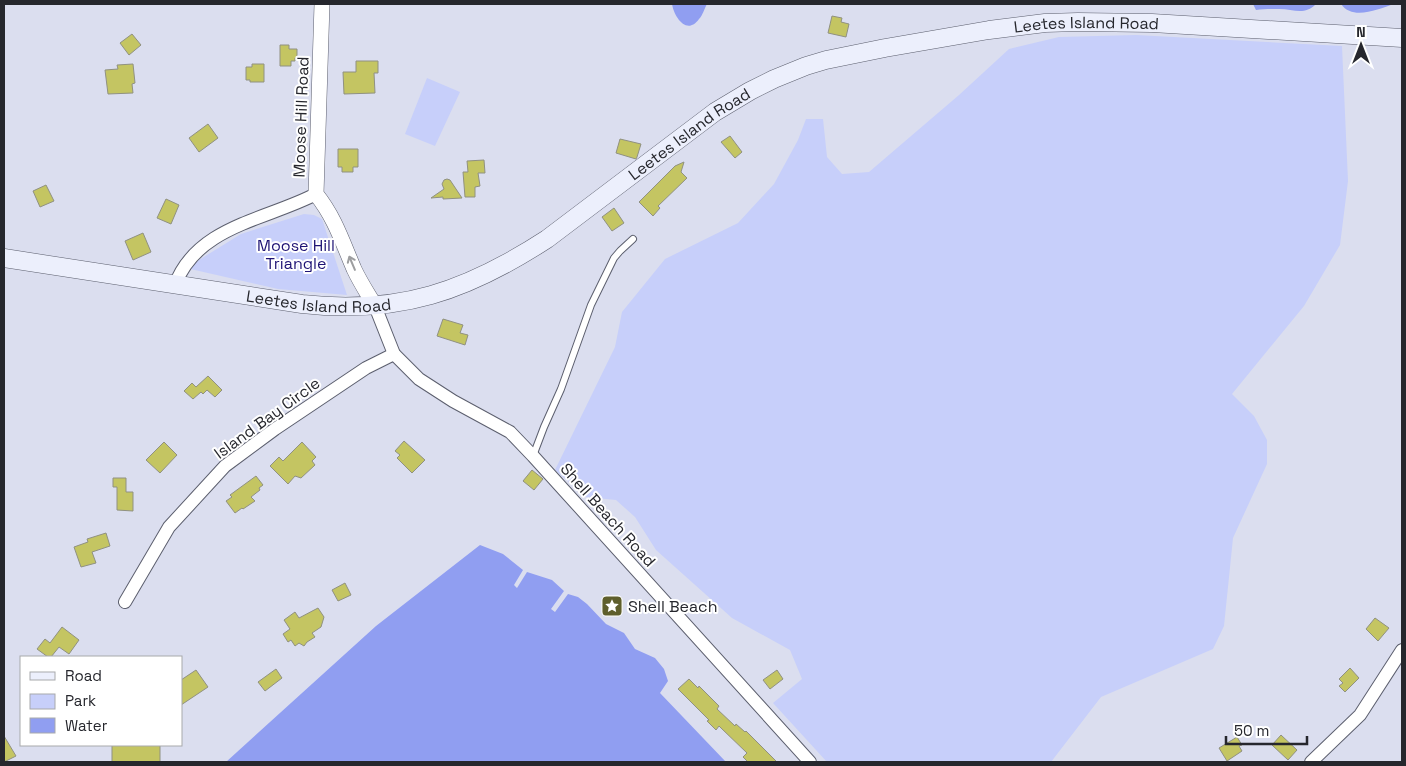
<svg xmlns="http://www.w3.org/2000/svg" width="1406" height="766" font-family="'Space Grotesk',sans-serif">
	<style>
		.green { fill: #c7cffa }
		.water { fill: #909ef1 }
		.building { fill: #c4c562; stroke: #909181 }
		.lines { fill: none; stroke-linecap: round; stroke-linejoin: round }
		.service-casing { stroke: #5c5f6e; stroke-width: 8 }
		.minor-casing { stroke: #5c5f6e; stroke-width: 14 }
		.tertiary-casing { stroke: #5c5f6e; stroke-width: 16 }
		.secondary-casing { stroke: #5c5f6e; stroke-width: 19 }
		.service { stroke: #fff; stroke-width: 6 }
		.minor { stroke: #fff; stroke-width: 12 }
		.tertiary { stroke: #fff; stroke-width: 15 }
		.secondary { stroke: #eceffc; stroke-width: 18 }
		.rail { stroke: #575861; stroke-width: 3; stroke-dasharray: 10 5; stroke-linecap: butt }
		.oneway { stroke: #9d9ea0 }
		.labels { text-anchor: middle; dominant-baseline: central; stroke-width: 4; stroke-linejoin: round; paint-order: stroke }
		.street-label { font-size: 16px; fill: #26272d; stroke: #fff }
		.park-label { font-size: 16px; fill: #1e1374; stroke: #fff }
		.poi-label { font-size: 16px; fill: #26272d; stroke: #fff; text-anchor: start }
	</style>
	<rect width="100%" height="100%" fill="#dbdeef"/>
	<g class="green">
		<path d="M1136,35L1342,46L1348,181L1340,245L1304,306L1232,394L1254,416L1267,440V464L1233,538L1224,626L1213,649L1101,697L1051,762H827L773,703L802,679L790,650L732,618L656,550L635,517L616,500L586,497L555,470L615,347L622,312L665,259L738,223L774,184L798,140L806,119H823L827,157L842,174L869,172L959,95L1009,49L1059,37Z"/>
		<path d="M427,78L460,92L435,146L405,134Z"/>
		<path d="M304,214L314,215L322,219L347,295L278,289L186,268L241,234Z"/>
	</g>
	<g class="water">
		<path d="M672,4H707C704,9 703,15 699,19C687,36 674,17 672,4Z"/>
		<path d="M1253,4H1316C1304,16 1294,9 1279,9C1271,9 1263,9 1256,10Z"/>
		<path d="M1341,4H1394C1378,9 1353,21 1341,4Z"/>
		<path d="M480,545L503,554L523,570L514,585L517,588L527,572L552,580L564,591L551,609L555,612L568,594L578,597L587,604L606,624L624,633L635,649L655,658L664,669L668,681L660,693L726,762H226L376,626Z"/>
	</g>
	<g class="building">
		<path d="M832,16L842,18L841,22L849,24L846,37L828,33Z"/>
		<path d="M132,34L141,45L129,55L120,43Z"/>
		<path d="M280,45H289V49H297V58H295V61H291V66H280Z"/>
		<path d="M356,61H378V73H374L375,93L344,94L343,72H356Z"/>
		<path d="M133,64L135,83L132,84L133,93L108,94L105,70L118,69L117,65Z"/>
		<path d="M252,64H264V82H250V80H246V67H252Z"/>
		<path d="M208,124L218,138L199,152L189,138Z"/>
		<path d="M730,136L742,152L735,158L721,142Z"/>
		<path d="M620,139L641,144L637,157L636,159L616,153Z"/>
		<path d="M338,149H358V167H353V172H342V167H338Z"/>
		<path d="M484,160L485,173H478L480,186L475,187V197H465L463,172H468L467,161Z"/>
		<path d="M684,162L681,172L687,178L658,206L660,208L653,216L639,202L675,166Z"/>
		<path d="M447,179L450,180L462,198L443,199V197L431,198L444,189L442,184L444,180Z"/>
		<path d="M46,185L54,201L40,207L33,191Z"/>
		<path d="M166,199L179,205L171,224L157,218Z"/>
		<path d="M614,208L624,223L612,231L602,217Z"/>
		<path d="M143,233L151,252L133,260L125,241Z"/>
		<path d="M443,319L463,325L460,333L468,335L465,345L437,336Z"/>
		<path d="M208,376L222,390L215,397L207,390L203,394L201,392L193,399L184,391L192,383L196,387Z"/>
		<path d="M404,441L425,460L412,473L397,458L400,455L395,451Z"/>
		<path d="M164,442L177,455L160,473L146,460Z"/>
		<path d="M302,442L316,457L312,461L315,465L301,478L295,476L288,484L270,466L279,457L283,461Z"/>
		<path d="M532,470L543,479L534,490L523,481Z"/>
		<path d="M256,476L263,485L259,488L260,490L251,497L255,501L243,509L242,508L235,513L226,501L232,497L230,495Z"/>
		<path d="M113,478H126V492H133V511L117,510V487H113Z"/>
		<path d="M106,533L110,546L92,552L96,563L81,567L74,547L88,542L87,539Z"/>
		<path d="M345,583L351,595L338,601L332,590Z"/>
		<path d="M318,608L324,617L321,627L312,633L315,637L307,642L304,646L299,643L295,646L291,640L288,642L283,634L290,629L284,620L295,612L299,618Z"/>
		<path d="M1375,618L1389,628L1378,641L1366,629Z"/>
		<path d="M62,627L79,640L69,654L59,647L51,657H48L37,649L45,639L50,643Z"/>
		<path d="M1350,668L1359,678L1345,692L1339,686L1343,683L1339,679Z"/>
		<path d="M276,669L282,678L265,691L258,682Z"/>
		<path d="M196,670L208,687L181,705V680Z"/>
		<path d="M777,670L783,679L770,689L763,680Z"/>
		<path d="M689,679L698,688L699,686L719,706L717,709L735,726L736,724L745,732L746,731L777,762H748L743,757L747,753L721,728L719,726L716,730L707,721L709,720L678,689Z"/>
		<path d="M1281,735L1297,750L1288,760L1272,745Z"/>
		<path d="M4,736L16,756L4,762Z"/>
		<path d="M1237,737L1242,745L1239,746L1242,751L1227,761L1219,748Z"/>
		<rect x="112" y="745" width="48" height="17"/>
	</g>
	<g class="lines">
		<g class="service-casing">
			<path id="service" d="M533,456L544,427L561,389L591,305L614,258L620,251L633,239"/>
		</g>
		<g class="minor-casing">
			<g id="minor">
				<path d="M175,285C197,226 266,220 316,194"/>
				<path d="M375,306L394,354L419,379L453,401L510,432L533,456L810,762"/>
				<path d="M125,602L169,527L225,466L275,429L366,368L394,354"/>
				<path d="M1311,762L1360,715L1402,650"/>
			</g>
		</g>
		<g class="tertiary-casing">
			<path id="tertiary" d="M322,4L316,194C335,218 342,241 354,269C360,282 368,294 375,306"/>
		</g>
		<g class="secondary-casing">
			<g id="secondary">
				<path id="s1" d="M4,258L302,304C399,315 467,291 547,239L715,112L750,91L774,79L806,66L826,60L885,48L989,30L1045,23L1078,22L1152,23L1402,38"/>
			</g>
		</g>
		<use href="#service" class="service"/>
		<use href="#minor" class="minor"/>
		<use href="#tertiary" class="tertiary"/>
		<use href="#secondary" class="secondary"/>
		<path class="rail" d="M4,4H5"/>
	</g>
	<defs><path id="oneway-shaft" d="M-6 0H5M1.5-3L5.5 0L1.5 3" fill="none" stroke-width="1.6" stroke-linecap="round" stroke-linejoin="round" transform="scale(1.25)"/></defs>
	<use class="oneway" href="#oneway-shaft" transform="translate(352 263) rotate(-113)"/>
	<defs>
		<g id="sight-square" transform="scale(1.125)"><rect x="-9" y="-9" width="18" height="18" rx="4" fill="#5f5f2c" stroke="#fff"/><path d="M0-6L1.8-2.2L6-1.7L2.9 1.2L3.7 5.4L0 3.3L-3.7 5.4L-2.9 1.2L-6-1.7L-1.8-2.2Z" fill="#fff"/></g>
	</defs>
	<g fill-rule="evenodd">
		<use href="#sight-square" x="612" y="606"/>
	</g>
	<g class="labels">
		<g class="street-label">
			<text stroke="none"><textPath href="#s1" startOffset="1158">Leetes Island Road</textPath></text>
			<text transform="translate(301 117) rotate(-88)">Moose Hill Road</text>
			<text stroke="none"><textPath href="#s1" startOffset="738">Leetes Island Road</textPath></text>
			<text stroke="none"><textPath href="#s1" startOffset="318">Leetes Island Road</textPath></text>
			<text transform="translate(267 418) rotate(-36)">Island Bay Circle</text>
			<text transform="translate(608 515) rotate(48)">Shell Beach Road</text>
		</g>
		<g class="park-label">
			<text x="296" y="245">Moose Hill<tspan x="296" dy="18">Triangle</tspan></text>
		</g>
		<g class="poi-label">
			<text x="628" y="606">Shell Beach</text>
		</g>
	</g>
	<rect width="1406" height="766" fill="none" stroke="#26272d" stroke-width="10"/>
	<rect x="20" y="656" width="162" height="90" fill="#ffffff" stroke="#a8a9ab"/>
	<rect x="30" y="672" width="25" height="8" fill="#eceffc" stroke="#a8a9ab"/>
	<text x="65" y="681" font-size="15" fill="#26272d">Road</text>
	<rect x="30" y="694" width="25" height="15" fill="#c7cffa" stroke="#a8a9ab"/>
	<text x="65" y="706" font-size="15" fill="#26272d">Park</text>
	<rect x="30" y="718" width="25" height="15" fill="#909ef1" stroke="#a8a9ab"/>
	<text x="65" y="731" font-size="15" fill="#26272d">Water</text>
	<g transform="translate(1361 45)" stroke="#ffffff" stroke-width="4" paint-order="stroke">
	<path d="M0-4L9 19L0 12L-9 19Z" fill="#26272d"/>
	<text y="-8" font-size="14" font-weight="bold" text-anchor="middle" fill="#26272d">N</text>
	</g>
	<path d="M1226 736v8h81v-8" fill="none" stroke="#26272d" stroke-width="2.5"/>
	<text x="1234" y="736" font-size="15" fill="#26272d" stroke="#ffffff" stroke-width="4" paint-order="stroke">50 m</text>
</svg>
